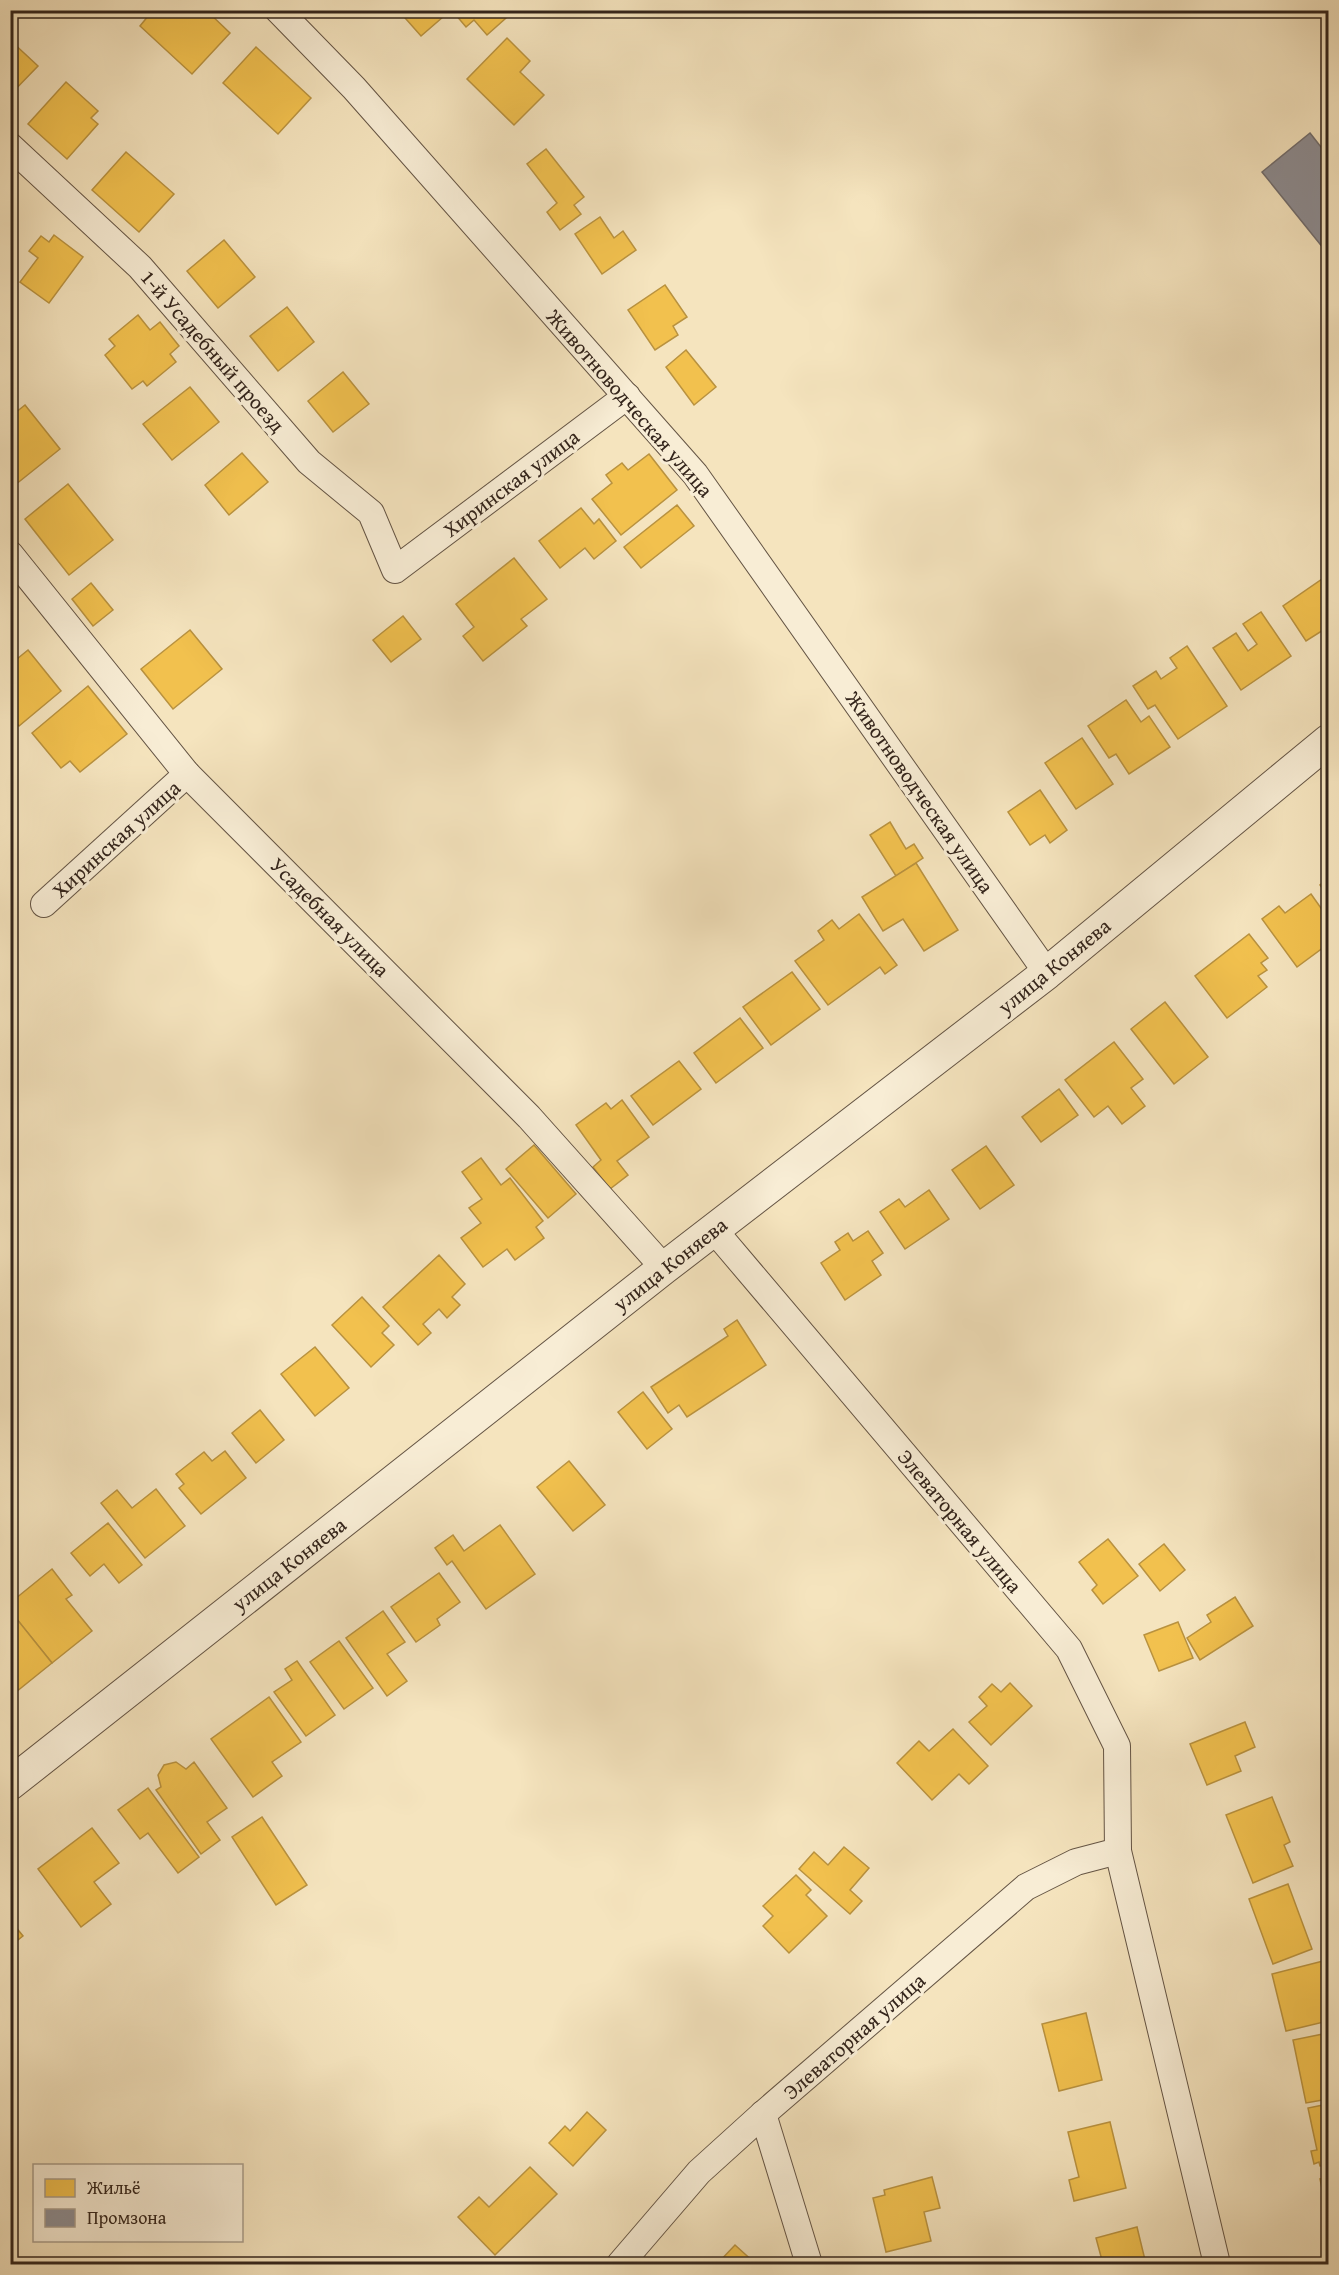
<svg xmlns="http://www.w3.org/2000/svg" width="1339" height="2275" font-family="'Gentium Book Plus',serif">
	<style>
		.homes { fill: #f2c14e; stroke: #b9923f; stroke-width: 1.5 }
		.industry { fill: #8d8d92; stroke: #726e6e; stroke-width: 1.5 }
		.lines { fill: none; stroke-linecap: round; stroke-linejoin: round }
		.minor-casing { stroke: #645444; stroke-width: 28 }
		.tertiary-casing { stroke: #645444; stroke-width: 34 }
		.minor { stroke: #f8edd5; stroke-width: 26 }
		.tertiary { stroke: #f8edd5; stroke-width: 32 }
		.labels { text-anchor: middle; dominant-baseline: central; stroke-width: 6; stroke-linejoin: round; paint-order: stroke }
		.street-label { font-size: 21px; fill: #33241b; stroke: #f8edd5 }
	</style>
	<rect width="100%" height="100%" fill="#f5e4be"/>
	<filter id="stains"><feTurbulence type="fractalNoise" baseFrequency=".00333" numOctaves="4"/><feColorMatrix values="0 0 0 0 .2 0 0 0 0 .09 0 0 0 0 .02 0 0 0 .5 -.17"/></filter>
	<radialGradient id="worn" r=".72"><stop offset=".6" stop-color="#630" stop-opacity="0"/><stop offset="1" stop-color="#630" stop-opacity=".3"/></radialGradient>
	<g class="homes">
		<path d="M153,10H206L230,33L192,74L140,26Z"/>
		<path d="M398,10H451L421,36Z"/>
		<path d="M458,10H515L487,35L474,20L466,27L455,14Z"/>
		<path d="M507,38L530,61L520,72L544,95L514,125L467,79Z"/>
		<path d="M10,40L38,66L10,95Z"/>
		<path d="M256,47L311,98L278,134L223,83Z"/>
		<path d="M66,82L98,111L91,118L98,124L67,159L28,124Z"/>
		<path d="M546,149L584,197L574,205L581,214L560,230L547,212L557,203L527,164Z"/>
		<path d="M126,152L174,194L139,232L92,190Z"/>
		<path d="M600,217L614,238L623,231L636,250L602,274L575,234Z"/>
		<path d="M54,235L83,257L49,303L20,282L38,258L29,251L41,236L49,242Z"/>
		<path d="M224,240L255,277L218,308L187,271Z"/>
		<path d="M665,285L687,317L673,326L678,335L655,350L628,310Z"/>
		<path d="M287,307L314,342L278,371L250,336Z"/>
		<path d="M138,315L150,330L160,322L179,346L170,354L176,362L147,386L143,381L132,389L105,355L115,346L109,339Z"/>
		<path d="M686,350L716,387L694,405L666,367Z"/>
		<path d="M343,372L369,404L333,432L308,401Z"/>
		<path d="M190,387L219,422L172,460L143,424Z"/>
		<path d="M25,405L60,449L10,489V417Z"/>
		<path d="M242,453L268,482L229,515L205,485Z"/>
		<path d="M649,454L677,490L621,535L592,499L612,483L606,475L622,463L628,470Z"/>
		<path d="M68,484L113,540L69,575L25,519Z"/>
		<path d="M677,505L694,526L641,568L624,547Z"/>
		<path d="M581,508L594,524L599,519L616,541L594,559L585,548L560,568L539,541Z"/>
		<path d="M514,558L547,599L521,619L527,626L483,661L463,636L474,627L456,604Z"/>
		<path d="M1328,575V627L1306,641L1283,606Z"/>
		<path d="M91,583L113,610L93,626L72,599Z"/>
		<path d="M1261,612L1291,656L1241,690L1213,648L1236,633L1248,651L1257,644L1243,624Z"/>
		<path d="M403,616L421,639L391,662L373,640Z"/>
		<path d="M190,630L222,669L173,709L141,669Z"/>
		<path d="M1187,646L1227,706L1178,739L1155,705L1148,709L1133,686L1156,671L1161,679L1177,668L1170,658Z"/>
		<path d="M28,650L61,691L19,726L10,716V661L12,663Z"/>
		<path d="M88,686L127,734L80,772L70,761L61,768L32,733Z"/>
		<path d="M1126,700L1141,722L1149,716L1170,747L1129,774L1116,754L1109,758L1088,726Z"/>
		<path d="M1082,738L1113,784L1076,809L1045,763Z"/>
		<path d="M1040,790L1067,830L1050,843L1045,835L1030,845L1008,812Z"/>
		<path d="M890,822L906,849L914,844L923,858L896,876L870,835Z"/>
		<path d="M916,863L958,930L924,951L903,919L883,931L862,897Z"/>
		<path d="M1328,879V897L1320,885Z"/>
		<path d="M1311,894L1328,918V944L1297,967L1262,919L1279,906L1285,913Z"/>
		<path d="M859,914L897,965L885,974L880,967L828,1005L795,961L824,940L818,931L832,920L839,929Z"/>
		<path d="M1249,934L1268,958L1261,963L1267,970L1258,976L1267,987L1227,1018L1195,976Z"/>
		<path d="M792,972L820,1009L771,1045L743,1007Z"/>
		<path d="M1165,1002L1208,1057L1174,1084L1131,1029Z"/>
		<path d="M740,1018L763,1048L716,1083L694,1053Z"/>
		<path d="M1114,1042L1143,1079L1131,1088L1145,1106L1122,1124L1108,1106L1094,1117L1065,1080Z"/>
		<path d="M679,1061L701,1089L653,1125L631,1096Z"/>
		<path d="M1059,1089L1078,1115L1041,1142L1022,1117Z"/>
		<path d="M622,1100L649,1137L617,1161L628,1175L610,1189L593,1167L601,1160L576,1125L606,1103L611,1109Z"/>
		<path d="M534,1145L576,1194L548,1218L506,1169Z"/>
		<path d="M986,1146L1014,1185L980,1209L952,1170Z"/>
		<path d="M481,1158L501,1185L510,1178L543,1221L536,1227L544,1238L515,1260L507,1249L483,1267L461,1238L481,1223L469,1208L482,1199L462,1172Z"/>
		<path d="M929,1190L949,1219L905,1249L880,1212L899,1199L905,1207Z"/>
		<path d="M868,1231L883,1253L872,1261L881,1275L845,1300L821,1263L840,1250L835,1242L848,1233L853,1241Z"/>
		<path d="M439,1255L465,1284L452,1297L460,1305L447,1318L439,1309L423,1324L431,1333L418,1345L383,1307Z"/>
		<path d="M362,1297L389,1326L382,1333L394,1345L371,1367L332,1325Z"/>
		<path d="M737,1320L766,1365L687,1417L679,1405L668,1413L651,1387L728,1336L724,1329Z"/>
		<path d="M315,1347L349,1388L315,1416L281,1374Z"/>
		<path d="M643,1392L672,1429L647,1449L618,1412Z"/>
		<path d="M260,1410L284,1440L256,1463L232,1433Z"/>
		<path d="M225,1451L246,1478L201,1514L179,1488L184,1484L176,1474L204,1452L212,1461Z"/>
		<path d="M569,1461L605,1505L573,1531L537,1487Z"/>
		<path d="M156,1489L185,1526L145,1558L101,1503L117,1490L132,1508Z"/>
		<path d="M108,1523L142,1565L119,1583L104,1564L90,1576L71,1553Z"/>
		<path d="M500,1525L535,1574L486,1609L452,1561L447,1565L435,1548L453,1535L464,1551Z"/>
		<path d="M1108,1539L1138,1576L1103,1604L1092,1590L1097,1585L1079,1562Z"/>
		<path d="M1164,1544L1185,1570L1160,1591L1139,1564Z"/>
		<path d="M52,1569L72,1595L66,1599L92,1631L52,1663L10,1611V1603Z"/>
		<path d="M439,1573L460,1602L437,1619L440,1625L416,1642L391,1607Z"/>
		<path d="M1235,1597L1253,1626L1200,1660L1187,1638L1211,1622L1207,1615Z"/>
		<path d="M383,1611L405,1642L387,1654L407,1681L387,1696L346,1638Z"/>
		<path d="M16,1618L52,1663L16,1692L12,1687L10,1688V1623Z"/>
		<path d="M1178,1622L1193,1658L1159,1671L1144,1635Z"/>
		<path d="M339,1641L373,1688L344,1709L310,1662Z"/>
		<path d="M297,1661L335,1715L306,1736L274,1692L292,1680L285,1669Z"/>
		<path d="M1010,1683L1032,1706L991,1745L969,1722L987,1706L979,1697L992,1684L1001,1692Z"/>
		<path d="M269,1697L301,1742L272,1762L282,1776L253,1797L211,1739Z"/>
		<path d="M1245,1722L1255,1747L1235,1756L1241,1771L1207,1785L1190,1744Z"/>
		<path d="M953,1729L988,1766L969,1784L959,1774L932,1800L897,1763L919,1741L929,1751Z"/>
		<path d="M176,1762L186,1769L194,1762L227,1808L207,1822L220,1840L201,1854L156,1790L161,1787L158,1775L164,1765Z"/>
		<path d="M148,1788L199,1857L178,1873L148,1833L140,1839L118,1810Z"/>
		<path d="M1272,1797L1290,1842L1284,1845L1293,1866L1253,1883L1226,1815Z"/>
		<path d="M262,1817L307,1885L276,1905L232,1837Z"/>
		<path d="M92,1828L119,1863L94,1882L111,1904L81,1927L38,1869Z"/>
		<path d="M844,1847L869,1868L850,1890L862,1901L850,1914L799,1869L814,1852L828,1865Z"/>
		<path d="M796,1875L811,1890L806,1895L827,1916L789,1953L763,1926L773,1916L763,1906Z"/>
		<path d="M1288,1884L1312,1949L1273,1964L1249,1899Z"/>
		<path d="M10,1920L23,1936L13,1944L17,1950L10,1955Z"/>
		<path d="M1327,1960L1328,2021L1286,2031L1272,1974Z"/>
		<path d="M1086,2013L1102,2080L1059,2091L1042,2024Z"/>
		<path d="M1328,2033V2099L1306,2103L1293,2040Z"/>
		<path d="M1328,2104V2165L1320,2166L1319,2162L1314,2164L1311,2151L1317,2150L1308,2108Z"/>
		<path d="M587,2112L606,2130L573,2166L549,2143L565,2126L570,2131Z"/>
		<path d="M1110,2122L1126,2188L1074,2201L1069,2180L1079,2177L1068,2132Z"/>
		<path d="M530,2167L557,2194L495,2255L458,2217L479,2197L489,2207Z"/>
		<path d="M932,2177L940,2208L924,2212L931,2241L886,2252L873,2198L885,2195L884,2190Z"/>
		<path d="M1328,2178V2213H1327L1320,2179Z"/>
		<path d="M1137,2227L1146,2264H1103L1096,2238Z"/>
		<path d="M735,2245L756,2264H717Z"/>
	</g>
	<path class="industry" d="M1310,133L1328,156V254L1262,172Z"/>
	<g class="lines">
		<g class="minor-casing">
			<g id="minor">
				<path d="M278,10L354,88L695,474L1047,973"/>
				<path d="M10,146L140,267L309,462L371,513L395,570L627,396"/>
				<path d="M10,554L187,774L529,1117L664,1268"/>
				<path d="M44,904L187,774"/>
				<path d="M714,1230L1069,1649L1117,1746L1118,1851L1217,2264"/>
				<path d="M763,2114L809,2264"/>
				<path d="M620,2264L699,2172L763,2114L1026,1887L1076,1862L1118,1851"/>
			</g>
		</g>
		<g class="tertiary-casing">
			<path id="tertiary" d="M10,1784L664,1268L1047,973L1328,741"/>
		</g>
		<use href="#minor" class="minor"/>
		<use href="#tertiary" class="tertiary"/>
	</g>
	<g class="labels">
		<g class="street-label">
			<text transform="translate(213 351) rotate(49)">1-й Усадебный проезд</text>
			<text transform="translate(630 403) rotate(49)">Животноводческая улица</text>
			<text transform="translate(511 483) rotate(-37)">Хиринская улица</text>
			<text transform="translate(920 792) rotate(55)">Животноводческая улица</text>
			<text transform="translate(116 839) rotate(-42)">Хиринская улица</text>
			<text transform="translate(330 917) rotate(45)">Усадебная улица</text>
			<text transform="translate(1054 966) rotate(-39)">улица Коняева</text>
			<text transform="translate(670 1264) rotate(-38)">улица Коняева</text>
			<text transform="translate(960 1521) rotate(50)">Элеваторная улица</text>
			<text transform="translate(289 1564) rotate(-38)">улица Коняева</text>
			<text transform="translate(854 2036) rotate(-41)">Элеваторная улица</text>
		</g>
	</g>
	<rect width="1339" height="2275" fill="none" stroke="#f5e4be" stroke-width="36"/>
	<rect x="12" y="12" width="1315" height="2251" fill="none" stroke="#33241b" stroke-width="3"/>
	<rect x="18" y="18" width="1303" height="2239" fill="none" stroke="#33241b" stroke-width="1.5"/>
	<rect x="33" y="2164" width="210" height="78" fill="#f8edd5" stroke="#a99d8b" stroke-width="1.5"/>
	<rect x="45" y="2179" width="30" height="18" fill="#f2c14e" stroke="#a99d8b" stroke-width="1.5"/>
	<text x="87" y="2194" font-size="18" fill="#33241b">Жильё</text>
	<rect x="45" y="2209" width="30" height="18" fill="#8d8d92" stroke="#a99d8b" stroke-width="1.5"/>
	<text x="87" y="2224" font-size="18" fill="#33241b">Промзона</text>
	<rect width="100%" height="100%" filter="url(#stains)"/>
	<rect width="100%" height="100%" fill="url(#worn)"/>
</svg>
